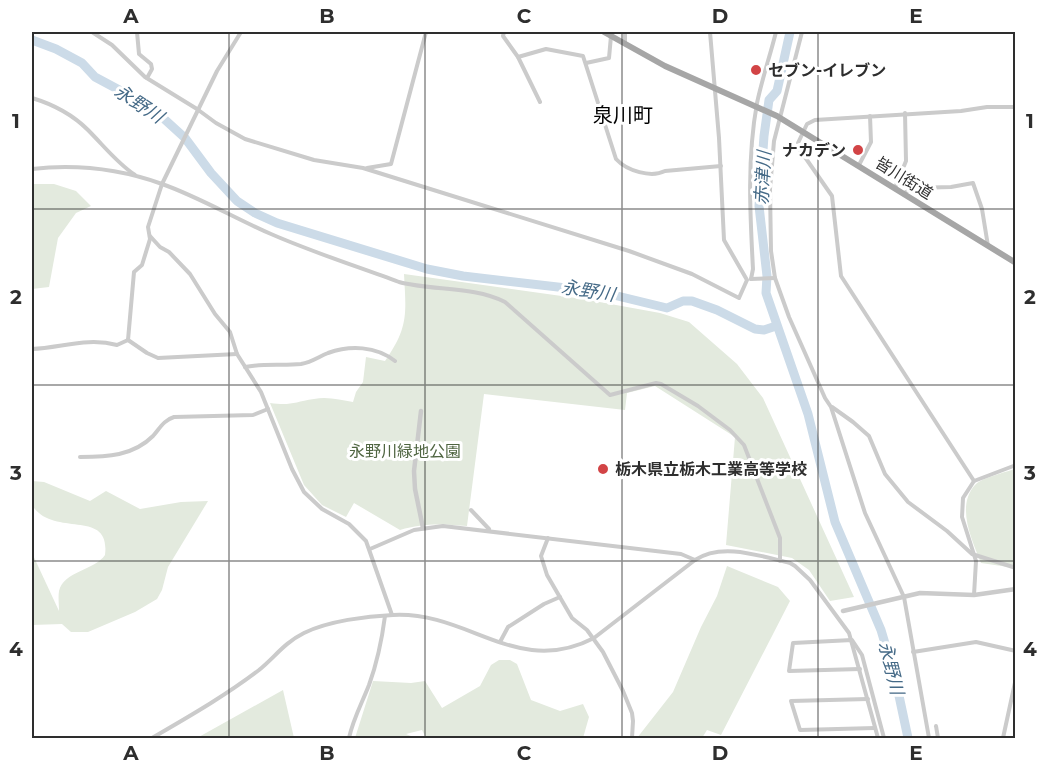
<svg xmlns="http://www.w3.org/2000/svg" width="1047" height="770" font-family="Montserrat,'Noto Sans JP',sans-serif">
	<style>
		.green { fill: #e3eade }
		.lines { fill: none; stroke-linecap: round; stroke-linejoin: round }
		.river { stroke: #ccdbe8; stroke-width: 9 }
		.minor { stroke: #cbcbcb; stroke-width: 4 }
		.tertiary { stroke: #cbcbcb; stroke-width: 4.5 }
		.primary { stroke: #a6a6a6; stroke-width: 6 }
		.grid { fill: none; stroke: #2e2e2e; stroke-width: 1.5; stroke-opacity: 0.55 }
		.poi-dot { fill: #d24446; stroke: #fff; stroke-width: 2 }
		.labels { text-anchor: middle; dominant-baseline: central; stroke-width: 6; stroke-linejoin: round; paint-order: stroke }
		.poi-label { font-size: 16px; font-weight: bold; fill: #2e2e2e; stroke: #fff; text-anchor: start }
		.street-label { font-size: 16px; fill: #2e2e2e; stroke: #fff }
		.park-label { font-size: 16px; fill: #4f6541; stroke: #fff }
		.water-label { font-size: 18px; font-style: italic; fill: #456a87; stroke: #fff }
		.quarter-label { font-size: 20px; fill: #000; stroke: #fff }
		.neatline { fill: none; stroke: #2e2e2e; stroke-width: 2 }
		.grid-label { font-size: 20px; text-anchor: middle; font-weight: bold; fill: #2e2e2e }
	</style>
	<rect width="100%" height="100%" fill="#fff"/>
	<g class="green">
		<path d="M32,184H54L76,191L91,206L76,213L58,238L49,287L32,289Z"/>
		<path d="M404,274L583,299L660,313L689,322L737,364L763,398L854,597L830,601L809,570L792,558L726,545L735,437L655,386L627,393L625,410L484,394L467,526C443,524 423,523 400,530L354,503L346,517L322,505L304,485L270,403C291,406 294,402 314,399C327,396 341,400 353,402L356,392L363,382L366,357L385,361C409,327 406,313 404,274Z"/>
		<path d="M1015,469V568L981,563C972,540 955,505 976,484C982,478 1006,472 1015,469Z"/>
		<path d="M32,481L44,482L90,501L106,491L140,509L181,502L208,501L168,567L162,590L157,599L135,612L88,632H71L62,624L32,625V553L59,611C59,605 58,597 59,591C64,571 95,570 105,555C111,507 53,539 32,505Z"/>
		<path d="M727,566L778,587L790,601L721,735L707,730L702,738H637L673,692L701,627L717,596Z"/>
		<path d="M499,660H510L517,664L531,700L560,711L583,704L589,717L583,738H426L422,730L406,734L416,738H355L373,681L411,683L425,681L442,708L480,686L491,665Z"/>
		<path d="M283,690L294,738H197Z"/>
	</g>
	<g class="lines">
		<g class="river">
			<path d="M790,32L777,91L769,100L764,136L759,206L767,276L766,293L808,414L835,522L881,630L895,677L908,738"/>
			<path d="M32,40L56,49L82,63L95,77L151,107L185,138L211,173L237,201L255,213L277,223L427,269L463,276L601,292L667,308L683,301H692L717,310L755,329L764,330L776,326"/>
		</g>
		<g class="minor">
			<path d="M92,32L112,45L145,77L197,109L216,123L245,139L314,160L363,168L629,251L692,274L739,298L747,280L724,240L719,138L710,32"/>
			<path d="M137,32L139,54L151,64L152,69L147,78"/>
			<path d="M504,32L503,36L518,57L540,102"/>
			<path d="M802,32L774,141L770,189L771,251L775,278L789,317L825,398L831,407L865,513L904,597L929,738"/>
			<path d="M625,43V32"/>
			<path d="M518,57L546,49L583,56L616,159C627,171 651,178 665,171L721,166"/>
			<path d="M586,63L609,58L611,36"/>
			<path d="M32,98C52,104 73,115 88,130C104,146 117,163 135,175"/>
			<path d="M859,165L871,142L870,116"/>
			<path d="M367,168L391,164L426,32"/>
			<path d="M32,169C76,164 120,169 162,184C199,197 234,218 271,234C312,252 356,266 399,282C433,291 473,286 505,302L610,395L656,383L661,384L698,406L730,430L744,445L780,538V561"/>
			<path d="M895,188L906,161L905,113"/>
			<path d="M904,193L914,188L951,187L973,183L982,209L988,246"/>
			<path d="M150,236L160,247L169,252L190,274L215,314L230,332L237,354L261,392L292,469L304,492L322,509L349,524L366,541L392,615"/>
			<path d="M751,279L753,269C750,214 747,158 757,103C762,79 770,56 776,32"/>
			<path d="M751,279L775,278"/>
			<path d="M128,340L134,272L142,265L150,239L148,227L162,184L217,71L241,32"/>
			<path d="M128,340L147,353L158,358L237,354"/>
			<path d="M32,349C61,348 87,337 117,345L128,340"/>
			<path d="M245,367C264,363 283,366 301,364C312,362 318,357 328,353C350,345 376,346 395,361"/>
			<path d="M832,407L853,422L869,436L885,474L908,502L947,531L972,554L1016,568"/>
			<path d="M80,457C107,457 133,456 153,436C160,428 164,420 174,417L253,415L268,409"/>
			<path d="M974,481L841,276L832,196L800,150L798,143L807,124L815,120L961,111L987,107H1016"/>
			<path d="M471,510L489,529"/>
			<path d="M548,538L541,556L547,575L572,618L587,630L603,652L623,691L632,713L633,721L632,738"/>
			<path d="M370,549L414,530L443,526L681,554L695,560"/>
			<path d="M974,595L976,561L962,517L963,498L974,481L1016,465"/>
			<path d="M500,642L508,627L544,604L560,597"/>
			<path d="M913,652L976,642L1016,651"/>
			<path d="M860,669L789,671L793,643L852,640L862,655L884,738"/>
			<path d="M868,699L791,701L800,730L875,728"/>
			<path d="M936,726L938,738"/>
			<path d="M152,738C188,717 225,696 259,670C275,657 284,643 304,633C328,621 367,616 393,615C469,611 517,678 594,638L695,560C722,542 760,556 790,563L795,566L810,580L849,633L878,738"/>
			<path d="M349,738C353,719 362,703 369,685C377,663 382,639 385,616"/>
			<path d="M1003,738L1016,678"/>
		</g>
		<g class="tertiary">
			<path d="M421,411L414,471L415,489L423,528"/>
			<path d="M843,611L920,593L974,595L1016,589"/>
		</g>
		<path class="primary" d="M604,32L665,66L777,116L1016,263"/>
	</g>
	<path class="grid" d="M229,32V738M425,32V738M622,32V738M818,32V738M32,209H1016M32,385H1016M32,561H1016"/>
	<g class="poi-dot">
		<circle cx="756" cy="70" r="6"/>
		<circle cx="858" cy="150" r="6"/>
		<circle cx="603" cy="469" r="6"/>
	</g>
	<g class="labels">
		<g class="poi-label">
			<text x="768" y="70">セブン-イレブン</text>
			<text x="846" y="150" text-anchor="end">ナカデン</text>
			<text x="615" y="469">栃木県立栃木工業高等学校</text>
		</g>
		<g class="street-label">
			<text transform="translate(904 178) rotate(32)">皆川街道</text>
		</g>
		<g class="park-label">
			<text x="405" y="451">永野川緑地公園</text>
		</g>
		<g class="water-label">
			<text transform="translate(139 104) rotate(33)">永野川</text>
			<text transform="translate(763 178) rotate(-87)">赤津川</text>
			<text transform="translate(588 291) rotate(9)">永野川</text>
			<text transform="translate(891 668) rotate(76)">永野川</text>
		</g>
		<g class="quarter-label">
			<text x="623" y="115">泉川町</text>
		</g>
	</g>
	<rect width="1047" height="770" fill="none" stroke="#ffffff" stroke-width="66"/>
	<rect x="33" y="33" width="981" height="704" class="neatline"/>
	<g class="grid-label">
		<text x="131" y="23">A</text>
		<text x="327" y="23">B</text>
		<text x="524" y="23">C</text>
		<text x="720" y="23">D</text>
		<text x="916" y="23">E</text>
		<text x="16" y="128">1</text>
		<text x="1030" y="128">1</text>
		<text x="16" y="304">2</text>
		<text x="1030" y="304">2</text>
		<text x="16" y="480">3</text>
		<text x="1030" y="480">3</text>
		<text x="16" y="656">4</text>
		<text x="1030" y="656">4</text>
		<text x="131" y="760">A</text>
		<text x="327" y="760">B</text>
		<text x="524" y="760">C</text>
		<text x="720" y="760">D</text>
		<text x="916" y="760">E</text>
	</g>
</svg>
